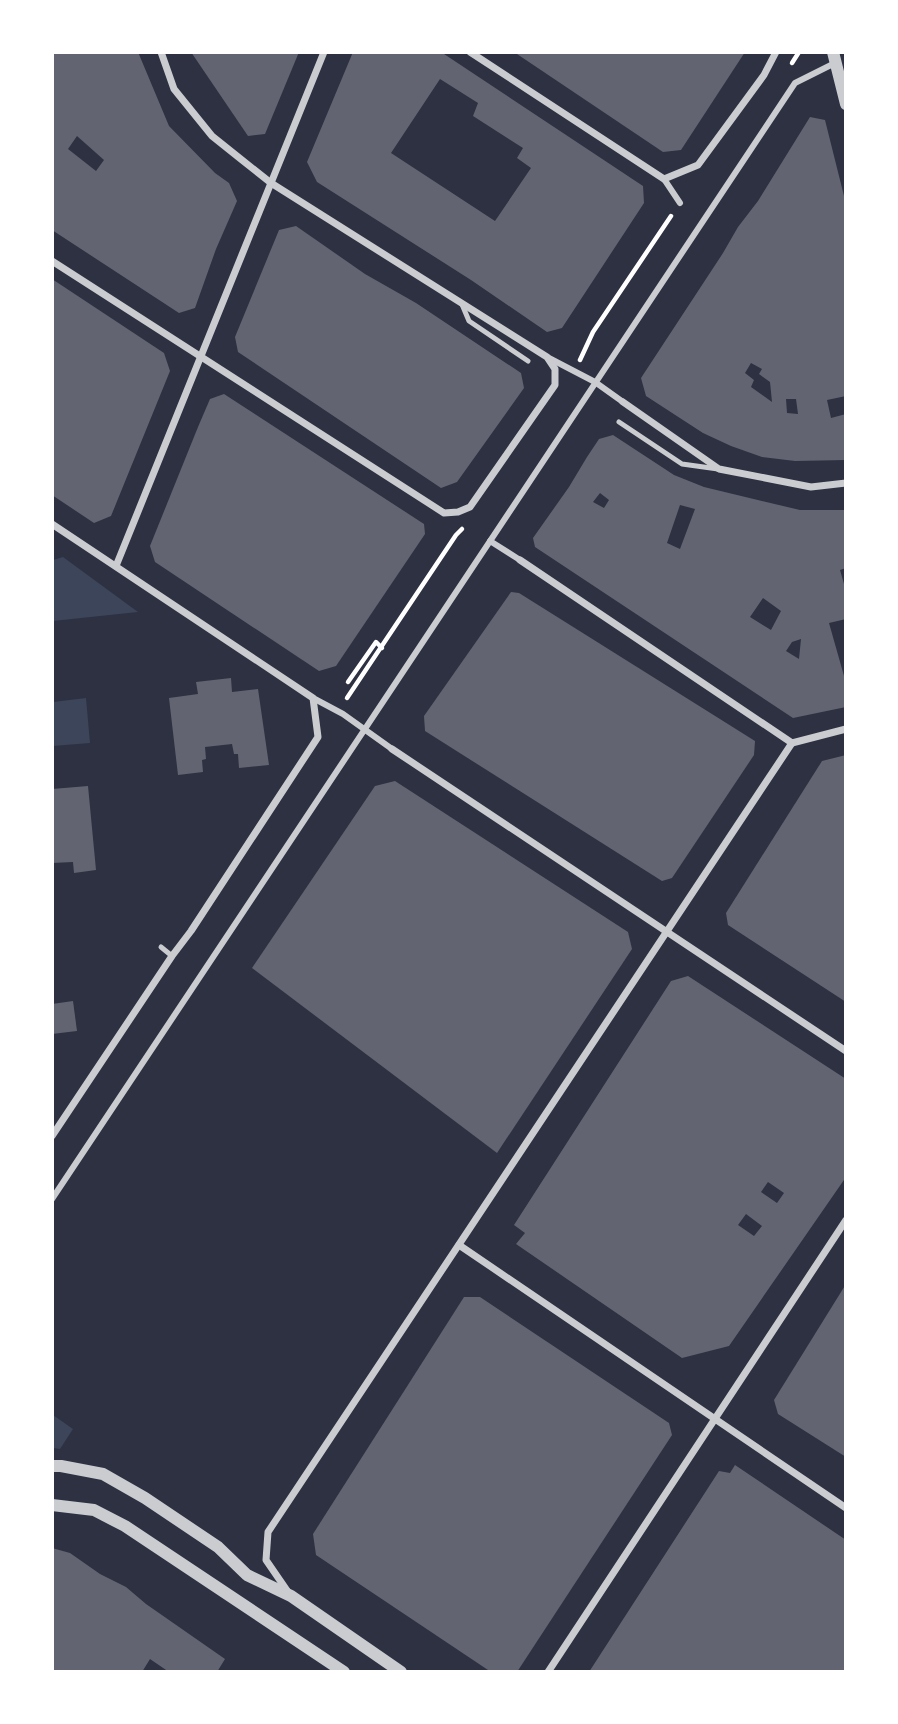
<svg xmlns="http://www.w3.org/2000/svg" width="898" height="1724" font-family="Quicksand,sans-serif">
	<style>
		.green { fill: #3c4559 }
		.building { fill: #626471; fill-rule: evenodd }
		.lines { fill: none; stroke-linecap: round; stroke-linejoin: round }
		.path { stroke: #fff; stroke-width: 4.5 }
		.service { stroke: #caccd0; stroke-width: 5 }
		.pedestrian { stroke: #caccd0; stroke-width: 6 }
		.minor { stroke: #caccd0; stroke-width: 7 }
		.tertiary { stroke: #caccd0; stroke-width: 12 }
	</style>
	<rect width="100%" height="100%" fill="#2d3142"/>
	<g class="green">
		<path d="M63,557L138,612L53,621V560Z"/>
		<path d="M86,698L90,743L53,746V702Z"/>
		<path d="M53,1415L73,1429L60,1449L53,1448Z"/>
	</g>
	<g class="building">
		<path d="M52,52H138L169,126L215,173L229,183L237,201L216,249L195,308L179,313L52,230ZM77,136L104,160L96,171L68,149Z"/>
		<path d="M191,52H299L265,134L248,136Z"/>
		<path d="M353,52H441L643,186L644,203L562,328L547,332L471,280L317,182L307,162ZM440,79L478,103L473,116L523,148L517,158L531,168L495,221L391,153Z"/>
		<path d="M514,52H745L681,150L663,152Z"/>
		<path d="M810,117L825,120L846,204V396L827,400L831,418L846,414V460L795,461L762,457L731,446L703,433L646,396L641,378L723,253L738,227L758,201ZM751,363L762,369L759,374L770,382L772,402L751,387L754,380L745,373ZM786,399H796L798,414L787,413Z"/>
		<path d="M296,226L365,274L416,303L521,373L524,388L457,482L441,488L238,352L235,337L279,230Z"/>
		<path d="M52,279L164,353L170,371L111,516L94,523L52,495Z"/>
		<path d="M224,394L424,524L425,534L336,666L319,671L155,562L150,546L198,427L210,399Z"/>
		<path d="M613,435L674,475L704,487L800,510H846V568L840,570L846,591V619L829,623L846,683V707L793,718L535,547L533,538L569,487L587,457L599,439ZM600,493L609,500L604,508L593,502ZM680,505L695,509L680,549L667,543ZM763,598L781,611L771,630L750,617ZM801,639L799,659L786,651L792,642Z"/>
		<path d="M511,592L519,593L755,741L754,755L672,878L662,881L425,731L424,716Z"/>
		<path d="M231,678L232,692L258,689L269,765L239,768L238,754H234L232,744L205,747L206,759L202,760L203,772L178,775L169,698L198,694L196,682Z"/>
		<path d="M846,755V1002L728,925L726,913L822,761Z"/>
		<path d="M395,781L628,932L632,949L497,1153L252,968L375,786Z"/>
		<path d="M88,786L96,870L74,873L73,862L52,863V789Z"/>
		<path d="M688,976L846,1079V1177L729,1346L682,1358L516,1244L525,1233L514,1225L671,981ZM768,1182L784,1193L777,1203L761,1192ZM746,1214L762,1226L754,1236L738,1225Z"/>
		<path d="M73,1001L77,1031L52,1034V1004Z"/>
		<path d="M846,1284V1457L778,1414L774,1400Z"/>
		<path d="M464,1297H480L669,1423L672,1435L517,1672H491L316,1555L313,1534Z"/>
		<path d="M735,1465L846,1540V1672H589L719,1471L730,1473Z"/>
		<path d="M52,1548L70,1553L100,1574L126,1587L146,1604L225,1659L217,1672H169L150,1659L142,1672H52Z"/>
	</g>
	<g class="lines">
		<g class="path">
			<path d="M792,63L799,52"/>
			<path d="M580,360L593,332L671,216"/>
			<path d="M348,682L376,642L382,648"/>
			<path d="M347,698L456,535L462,529"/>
		</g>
		<g class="service">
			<path d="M461,302L469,321L528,361"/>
			<path d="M619,422L682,464L718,469"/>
			<path d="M161,947L172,956"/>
		</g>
		<g class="pedestrian">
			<path d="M664,179L680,203"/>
			<path d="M547,357L595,382L623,402"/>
			<path d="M490,541L520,560"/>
			<path d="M313,698L343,714L392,749"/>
			<path d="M52,1199L795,83L835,63"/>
		</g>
		<g class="minor">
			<path d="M470,52L664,179L698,165L764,75L776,52"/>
			<path d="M52,261L444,513L458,512L470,507L555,385V369L547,357L271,183L242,160L212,136L174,89L161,52"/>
			<path d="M623,402L719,469L811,487L846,483"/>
			<path d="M52,524L313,698L318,737L191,931L172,956L52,1136"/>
			<path d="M520,560L792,743L846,729"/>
			<path d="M116,566L324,52"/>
			<path d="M392,749L846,1051"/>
			<path d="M459,1245L846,1508"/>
			<path d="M288,1592L266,1560L268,1532L792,743"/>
			<path d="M548,1672L846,1220"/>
		</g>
		<g class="tertiary">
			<path d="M833,52L846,104"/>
			<path d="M52,1466H61L103,1474L145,1498L218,1547L247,1575L291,1596L401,1672"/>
			<path d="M52,1505L94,1510L125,1526L344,1672"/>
		</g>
	</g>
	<rect width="898" height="1724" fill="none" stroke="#ffffff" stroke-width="108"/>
</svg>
